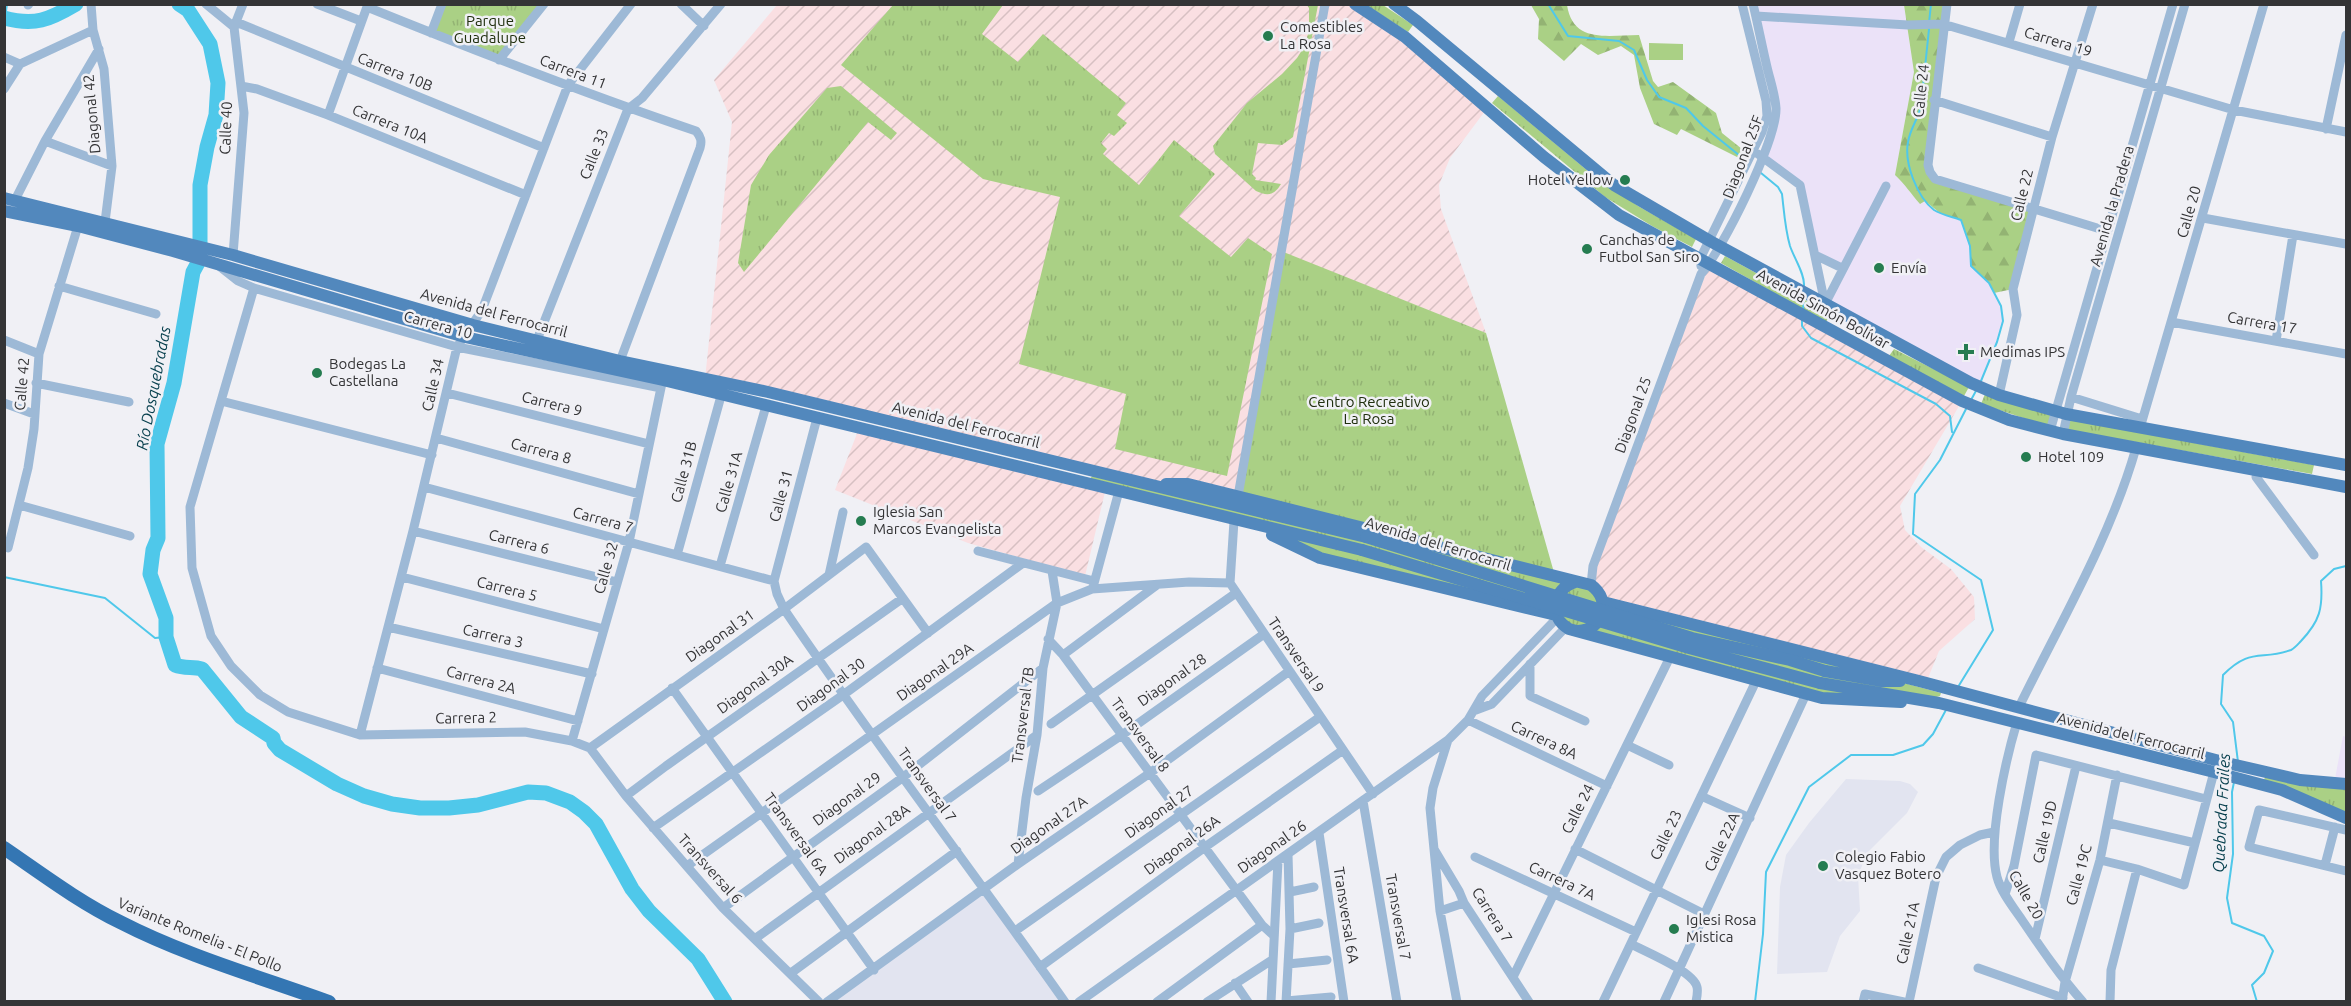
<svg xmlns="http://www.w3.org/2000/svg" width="2351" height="1006" font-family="Ubuntu,sans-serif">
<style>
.commercial{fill:#ebe2f8}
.industrial{fill:url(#industrial-furrows)}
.built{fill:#e2e4f0}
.grass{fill:url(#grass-tufts)}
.forest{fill:url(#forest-firs)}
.pitch{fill:#aad085}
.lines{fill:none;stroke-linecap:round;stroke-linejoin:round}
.stream{stroke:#4fc8ea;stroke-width:2}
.river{stroke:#4fc8ea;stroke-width:15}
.minor{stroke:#9db9d6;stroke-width:9}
.major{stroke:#5288bd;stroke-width:12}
.highway{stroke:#3476b3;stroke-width:14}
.major-bridge{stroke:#5288bd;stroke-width:12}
.poi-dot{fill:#257c50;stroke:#f0f0f5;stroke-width:2}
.labels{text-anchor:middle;stroke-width:5;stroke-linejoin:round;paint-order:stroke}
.park-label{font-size:15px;fill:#202f0e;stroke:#f0f0f5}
.poi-label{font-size:15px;fill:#343436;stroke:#f0f0f5;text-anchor:start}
.street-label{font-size:15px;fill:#343436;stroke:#f0f0f5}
.water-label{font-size:16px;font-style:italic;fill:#053e4c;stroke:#f0f0f5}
</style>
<defs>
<pattern id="industrial-furrows" width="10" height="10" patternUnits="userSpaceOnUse" patternTransform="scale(1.5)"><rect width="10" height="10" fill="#fadfe2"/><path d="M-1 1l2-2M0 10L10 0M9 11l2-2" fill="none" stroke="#d7c0c2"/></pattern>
<pattern id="grass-tufts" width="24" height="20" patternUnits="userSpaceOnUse" patternTransform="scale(1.5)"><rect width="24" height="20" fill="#aad085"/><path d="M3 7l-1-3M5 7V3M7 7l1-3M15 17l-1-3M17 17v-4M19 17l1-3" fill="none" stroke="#93b373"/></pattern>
<pattern id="forest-firs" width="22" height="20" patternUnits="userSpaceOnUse" patternTransform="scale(1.5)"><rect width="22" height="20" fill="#aad085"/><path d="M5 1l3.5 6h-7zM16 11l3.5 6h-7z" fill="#93b373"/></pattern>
</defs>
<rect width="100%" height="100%" fill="#f0f0f5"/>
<path class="commercial" d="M1753,5H1904L1914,72L1895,175L1907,186L1911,194L1925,201L1934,210L1961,220L1970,246L1971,266L1989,283L2001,306L2003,321L1997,342L1979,386L1825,304L1842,268L1815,255L1800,186L1762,157L1775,120Z
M2343,736L2346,737V784H2334Z"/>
<path class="industrial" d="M777,5H1355L1488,107L1450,158L1439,185L1441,209L1486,333L1281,252L1238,496L1146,484L705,379L732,122L714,80Z
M1710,264L1962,401L1900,506L1905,530L1921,547L1951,569L1974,597L1975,619L1939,651L1926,683L1603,602L1598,590L1593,566L1661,382Z
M858,431L1105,492L1085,576L968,543L835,490Z"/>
<path class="built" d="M1846,779L1900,781L1910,784L1918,792L1907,813L1867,853L1858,876L1860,911L1840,936L1827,972L1777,974L1780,887L1786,855L1809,823Z
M986,889L1065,1002H827Z"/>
<path class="grass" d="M442,5H544L499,60L431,33Z
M893,5H1003L982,34L1018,62L1043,34L1126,103L1117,115L1127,123L1114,136L1109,133L1101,143L1107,149L1103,154L1139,185L1174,140L1215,174L1179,216L1231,257L1248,238L1272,254L1227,476L1115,449L1126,394L1019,364L1060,197L983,179L841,65Z
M1307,5H1318L1293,137L1282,145L1258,143L1252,174L1256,178L1255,180L1281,184C1274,196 1267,196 1256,191L1215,154L1213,146L1247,103L1282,74L1297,58L1304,47L1309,31V8Z
M1366,5H1383L1413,25L1408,32Z
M841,86L897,133L891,140L868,122L744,272L738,263L751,185L769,155L827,88Z
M1498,96L1588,171L1638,206L1696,239L1692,247L1652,226L1605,197L1492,103Z
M1281,251L1486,333L1555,576L1580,582L1603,602L1941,693L1940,696L1925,700L1822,698L1622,644L1557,618L1320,558L1250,524L1090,479L1092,476L1238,496Z
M1725,256L1831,314L1826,322L1721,263Z
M1894,349L1969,387L1964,396L1889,356Z
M1985,394L2054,416L2051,427L1981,404Z
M2065,419L2314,465L2312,474L2064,429Z
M2265,777L2346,784V818L2264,780Z"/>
<path class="forest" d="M1531,5H1567C1573,44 1608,35 1639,35L1653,81L1658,87L1673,82L1716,113L1722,133L1742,149L1741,156L1739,158L1681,129L1677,135L1654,124L1640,88L1634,55L1621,46L1598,55L1581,44L1564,61L1538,39L1539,19Z
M1904,5H1947L1928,165L1935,179L2035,207L2013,289L1994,293L1989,283L1971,266L1970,246L1961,220L1940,213L1925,201L1920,204C1911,194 1905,184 1895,175L1914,72Z"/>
<path class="pitch" d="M1649,43L1683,44V60H1649Z"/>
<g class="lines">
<path class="stream" d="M1548,4L1568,36L1619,41L1634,50L1647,80L1659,97L1686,108L1703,126L1745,160
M5,18L7,4
M1929,23L1931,4
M1929,29L1921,106C1918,119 1910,129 1908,142C1904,163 1917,197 1934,210C1942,215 1953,217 1961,220L1970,246L1971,266L1989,283L2001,306L2003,321L1997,342L1981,381
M1761,173L1778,187L1782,194C1784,211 1785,229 1790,246C1794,258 1805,274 1804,286
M1803,310L1804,298
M1802,319V326L1811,338L1936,404L1950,416L1952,432
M1971,400L1977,389
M4,577L105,598L155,638L166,637
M1958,687L1993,630L1981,580L1913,534L1915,494L1940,460L1967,407
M2238,762L2233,722L2221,704L2223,675C2251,647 2260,661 2291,650C2295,648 2298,644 2301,641C2320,621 2323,608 2321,581L2334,569L2346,566
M2234,782L2232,792L2233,854L2227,898L2232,923L2264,936L2273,951L2264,973L2252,985L2257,1002
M1755,1002L1763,934L1766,872L1809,787L1851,755H1893L1923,745L1933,734L1947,708"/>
<path class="river" d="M179,4L188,10L210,44L218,83L216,115L207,147L200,185V259L193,272L174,383L157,444L158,538L153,550L150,574L166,618V637L175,665C185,669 193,666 202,669L241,717L273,738L274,743L280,750L337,784L364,796L392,804L420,808H449L478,805L528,792L546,793L570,802L584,812L596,824L632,889L649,911L698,959L725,1002
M4,18C35,26 49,20 76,4"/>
<path class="minor" d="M91,4L93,30L104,69L112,166L105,222
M206,4L234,27
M317,4L361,21
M681,4L704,26
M1947,4L1928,165L1930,172L1935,179L2107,231
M28,5L29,4
M367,7C476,51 585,94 696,131C701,137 702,141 700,148L620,361
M1756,16L1908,25L1943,24L2234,110L2346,132
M236,22L544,148
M431,33L442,4
M2009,42L2020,4
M4,57L20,64L93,30
M499,60L544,4
M241,86L257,89L328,115L526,195
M4,89L20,64
M1934,100L2052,137
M328,115L368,4
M2326,129L2346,35
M45,141L112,166
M1758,154L1800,185L1825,304
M15,200L45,141L99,49
M2203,218L2346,244
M233,255L244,113L234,27L243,4
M1815,255L1842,268
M219,266L238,281L254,288L457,347L661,388
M1701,266L1700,259L1762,132L1767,116L1766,101L1742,4
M59,286L156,314
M254,288L190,507L192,568L211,636L231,666L260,695L288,712L360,735L525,732L572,741L590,748
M1825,304L1886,186
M2171,322L2346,354
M4,340L39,354
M537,340L628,109L642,98L721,4
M2276,341L2293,235
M36,383L129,402
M447,393L649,444
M1999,395L2017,315L2013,289L2052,137L2093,4
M2071,397L2142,419
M221,401L432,455
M4,403L34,414
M817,418L774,581L777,594L784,609C874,742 972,870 1065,1002
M2140,428L2264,4
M2050,431L2173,4
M2063,434L2071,397L2185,4
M436,438L639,494
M2258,470L2256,477L2314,555
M424,487L774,581
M1238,496L1325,4
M19,505L130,536
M1234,521L1230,583L1373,794
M413,531L617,582
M8,548L28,468L34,429L39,354L78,226
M978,551L1094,581
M677,555L721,396
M720,566L766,406
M829,575L843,512
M402,577L604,629
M1591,585L1593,566L1701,274C1723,249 1777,140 1776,108C1775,94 1770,80 1767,67C1762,46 1758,25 1753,4
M1093,587L1119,491
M388,627L592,674
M1048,639L1063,655L1262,925L1273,935
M1063,655L1157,585
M1530,664V696L1585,721
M377,668L578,721
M672,688L874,970
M2019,707C2060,623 2110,539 2136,448
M1476,710L1492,704L1566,627
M1468,720L1607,786
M2017,722C2006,759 1987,840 1997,877C2001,892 2013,907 2022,920C2041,948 2060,976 2083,1002
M1051,724L1236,593
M360,735L413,531L457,347L482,310L568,85L631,4
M1448,740L1433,788L1430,808L1440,911L1457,1002
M572,741L629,542L662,383
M1627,745L1669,765
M590,748L784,609L866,547L928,633
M590,748L626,796L723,908L819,1002
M1038,791L1122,735L1264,634
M626,796L666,766L903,598
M1701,796L1750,818
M1363,801L1397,1002
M2109,823L2195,843
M653,828L843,695L1023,563
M2346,830L2259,810L2249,847L2346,871
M1319,833L1344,1002
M1434,849L1459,891L1464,903L1529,1002
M1575,849L1704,914
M1475,857L1636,932
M2100,860L2137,869L2184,885L2214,772
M1018,864L1026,798L1037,735L1043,668L1057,603L1052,571
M2325,865L2335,827
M687,866L1057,603L1092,589L1189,582L1230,583
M1290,892L1314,887
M2005,894L2014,866L2036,755L2206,799
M723,908L902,778L1043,668
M1440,911L1464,903
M1290,929L1319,923
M1015,931L1320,717
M756,938L1037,735
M2035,939L2076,766
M1631,944C1646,952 1693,971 1697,987C1698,991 1697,997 1696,1002
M1288,964L1327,960
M1040,967L1205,847L1343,750
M1978,968L2063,998
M791,973L957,851
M1514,975L1670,657
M1235,983L1248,1002
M1286,1001L1331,997
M827,1002L1018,864L1150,773L1288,672
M1079,1002L1448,740L1468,720L1482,696L1557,618
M1157,1002L1262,925
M1207,1002L1272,960
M1271,1002L1278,861
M1286,1002L1290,929L1288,854
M1603,1002L1756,681
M1664,1002L1806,694
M1863,1002L1865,994L1904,1002
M1909,1002L1936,877L1946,857L1960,845L1980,835L1994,832
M2062,1002L2065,982L2100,860L2117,775
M2110,1002L2111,970L2137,869"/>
<path class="major" d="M1355,4L1405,37L1544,157L1619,215L1962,401L2009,420L2063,434L2346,487
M1394,4L1417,21L1614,185L1710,241L1971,383L1999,395L2066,414L2346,465
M4,198L233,255L473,325L620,361L768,392L1366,537
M4,211L78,226L173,251L465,337L663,380L1362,550
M1166,484H1188L1591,585C1612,600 1604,630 1578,631
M1272,535L1320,558L1556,615
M1575,582C1553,589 1547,616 1569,629L1822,698L1901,702
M1603,602L1919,681L2227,763L2300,780L2346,784
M1825,671L1882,681H1900
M1820,683L1939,703L2214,772L2282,790L2346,818"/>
<path class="highway" d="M4,848C42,874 79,902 120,922C186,956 260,977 329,1002"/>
<path class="major-bridge" d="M1366,537L1692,638L1790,660L1825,671
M1362,550L1689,648L1820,683"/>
</g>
<g class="poi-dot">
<circle cx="1268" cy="36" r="6"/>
<circle cx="1625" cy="180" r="6"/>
<circle cx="1587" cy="249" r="6"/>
<circle cx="1879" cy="268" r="6"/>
<path d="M1963 343h6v6h6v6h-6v6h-6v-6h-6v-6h6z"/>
<circle cx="317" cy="373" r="6"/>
<circle cx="2026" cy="457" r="6"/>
<circle cx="861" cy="521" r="6"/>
<circle cx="1823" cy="866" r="6"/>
<circle cx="1674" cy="929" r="6"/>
</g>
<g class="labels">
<g class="park-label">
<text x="490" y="26">Parque<tspan x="490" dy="17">Guadalupe</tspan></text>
<text x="1369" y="407">Centro Recreativo<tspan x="1369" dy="17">La Rosa</tspan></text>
</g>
<g class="poi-label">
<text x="1280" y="32">Comestibles<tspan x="1280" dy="17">La Rosa</tspan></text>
<text x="1613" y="185" text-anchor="end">Hotel Yellow</text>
<text x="1599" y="245">Canchas de<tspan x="1599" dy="17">Futbol San Siro</tspan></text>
<text x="1891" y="273">Envía</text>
<text x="1980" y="357">Medimas IPS</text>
<text x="329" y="369">Bodegas La<tspan x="329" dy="17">Castellana</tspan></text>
<text x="2038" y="462">Hotel 109</text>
<text x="873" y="517">Iglesia San<tspan x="873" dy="17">Marcos Evangelista</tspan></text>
<text x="1835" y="862">Colegio Fabio<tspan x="1835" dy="17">Vasquez Botero</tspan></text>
<text x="1686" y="925">Iglesi Rosa<tspan x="1686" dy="17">Mistica</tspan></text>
</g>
<g class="street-label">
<text transform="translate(2058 42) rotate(17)" y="5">Carrera 19</text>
<text transform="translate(395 72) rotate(22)" y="5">Carrera 10B</text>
<text transform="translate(573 72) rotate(21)" y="5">Carrera 11</text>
<text transform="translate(1921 91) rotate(-84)" y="5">Calle 24</text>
<text transform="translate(92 114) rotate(-95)" y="5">Diagonal 42</text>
<text transform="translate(390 124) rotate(22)" y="5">Carrera 10A</text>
<text transform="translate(226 128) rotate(-88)" y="5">Calle 40</text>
<text transform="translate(594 154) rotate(-68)" y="5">Calle 33</text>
<text transform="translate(1743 157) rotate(-69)" y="5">Diagonal 25F</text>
<text transform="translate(2022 195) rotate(-76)" y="5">Calle 22</text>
<text transform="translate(2112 206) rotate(-74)" y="5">Avenida la Pradera</text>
<text transform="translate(2189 212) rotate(-74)" y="5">Calle 20</text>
<text transform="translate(1823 309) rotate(29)" y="5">Avenida Simón Bolívar</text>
<text transform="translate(494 313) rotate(15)" y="5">Avenida del Ferrocarril</text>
<text transform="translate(2262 323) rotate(10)" y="5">Carrera 17</text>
<text transform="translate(438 325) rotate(15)" y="5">Carrera 10</text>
<text transform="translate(22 384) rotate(-85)" y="5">Calle 42</text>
<text transform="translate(433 385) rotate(-77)" y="5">Calle 34</text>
<text transform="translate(552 404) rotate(14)" y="5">Carrera 9</text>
<text transform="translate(1633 415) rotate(-70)" y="5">Diagonal 25</text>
<text transform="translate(966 425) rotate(14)" y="5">Avenida del Ferrocarril</text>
<text transform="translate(541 451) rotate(15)" y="5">Carrera 8</text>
<text transform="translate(684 472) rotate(-75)" y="5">Calle 31B</text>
<text transform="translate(729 482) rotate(-74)" y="5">Calle 31A</text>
<text transform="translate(781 496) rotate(-75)" y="5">Calle 31</text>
<text transform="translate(603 520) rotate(15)" y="5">Carrera 7</text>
<text transform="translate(519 542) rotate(14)" y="5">Carrera 6</text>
<text transform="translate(1438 544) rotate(17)" y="5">Avenida del Ferrocarril</text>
<text transform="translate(606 568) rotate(-74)" y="5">Calle 32</text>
<text transform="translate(507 589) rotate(14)" y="5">Carrera 5</text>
<text transform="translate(493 636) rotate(13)" y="5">Carrera 3</text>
<text transform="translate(720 636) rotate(-35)" y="5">Diagonal 31</text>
<text transform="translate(1296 655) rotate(56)" y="5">Transversal 9</text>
<text transform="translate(935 672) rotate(-35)" y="5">Diagonal 29A</text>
<text transform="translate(481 680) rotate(15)" y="5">Carrera 2A</text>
<text transform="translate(1172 680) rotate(-35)" y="5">Diagonal 28</text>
<text transform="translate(755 684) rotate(-36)" y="5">Diagonal 30A</text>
<text transform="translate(831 685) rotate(-36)" y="5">Diagonal 30</text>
<text transform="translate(1023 715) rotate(-83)" y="5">Transversal 7B</text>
<text transform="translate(466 718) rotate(-1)" y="5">Carrera 2</text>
<text transform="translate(1140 735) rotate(54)" y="5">Transversal 8</text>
<text transform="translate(2131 736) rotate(14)" y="5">Avenida del Ferrocarril</text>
<text transform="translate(1544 740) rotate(25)" y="5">Carrera 8A</text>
<text transform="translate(927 785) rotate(54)" y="5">Transversal 7</text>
<text transform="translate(847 799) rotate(-36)" y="5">Diagonal 29</text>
<text transform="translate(1578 809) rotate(-63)" y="5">Calle 24</text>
<text transform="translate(1159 812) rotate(-35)" y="5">Diagonal 27</text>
<text transform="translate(1049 825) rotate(-35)" y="5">Diagonal 27A</text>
<text transform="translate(2045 832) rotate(-77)" y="5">Calle 19D</text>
<text transform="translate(796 834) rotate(54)" y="5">Transversal 6A</text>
<text transform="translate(872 834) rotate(-36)" y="5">Diagonal 28A</text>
<text transform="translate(1666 835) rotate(-64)" y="5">Calle 23</text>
<text transform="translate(1722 842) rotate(-65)" y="5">Calle 22A</text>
<text transform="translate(1182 845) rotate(-36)" y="5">Diagonal 26A</text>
<text transform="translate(1272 847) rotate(-35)" y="5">Diagonal 26</text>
<text transform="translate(710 869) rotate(48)" y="5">Transversal 6</text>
<text transform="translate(2079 875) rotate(-75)" y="5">Calle 19C</text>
<text transform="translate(1562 881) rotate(25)" y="5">Carrera 7A</text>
<text transform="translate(2026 895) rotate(60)" y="5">Calle 20</text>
<text transform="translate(1346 915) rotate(81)" y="5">Transversal 6A</text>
<text transform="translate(1492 915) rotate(58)" y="5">Carrera 7</text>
<text transform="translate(1398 917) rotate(80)" y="5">Transversal 7</text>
<text transform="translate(1908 933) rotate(-78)" y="5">Calle 21A</text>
<text transform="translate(200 935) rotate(22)" y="5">Variante Romelia - El Pollo</text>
</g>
<g class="water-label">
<text transform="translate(153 388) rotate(-79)" y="6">Río Dosquebradas</text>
<text transform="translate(2221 813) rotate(-87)" y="6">Quebrada Frailes</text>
</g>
</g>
<rect width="2351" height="1006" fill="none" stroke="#343436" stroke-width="12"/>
</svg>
